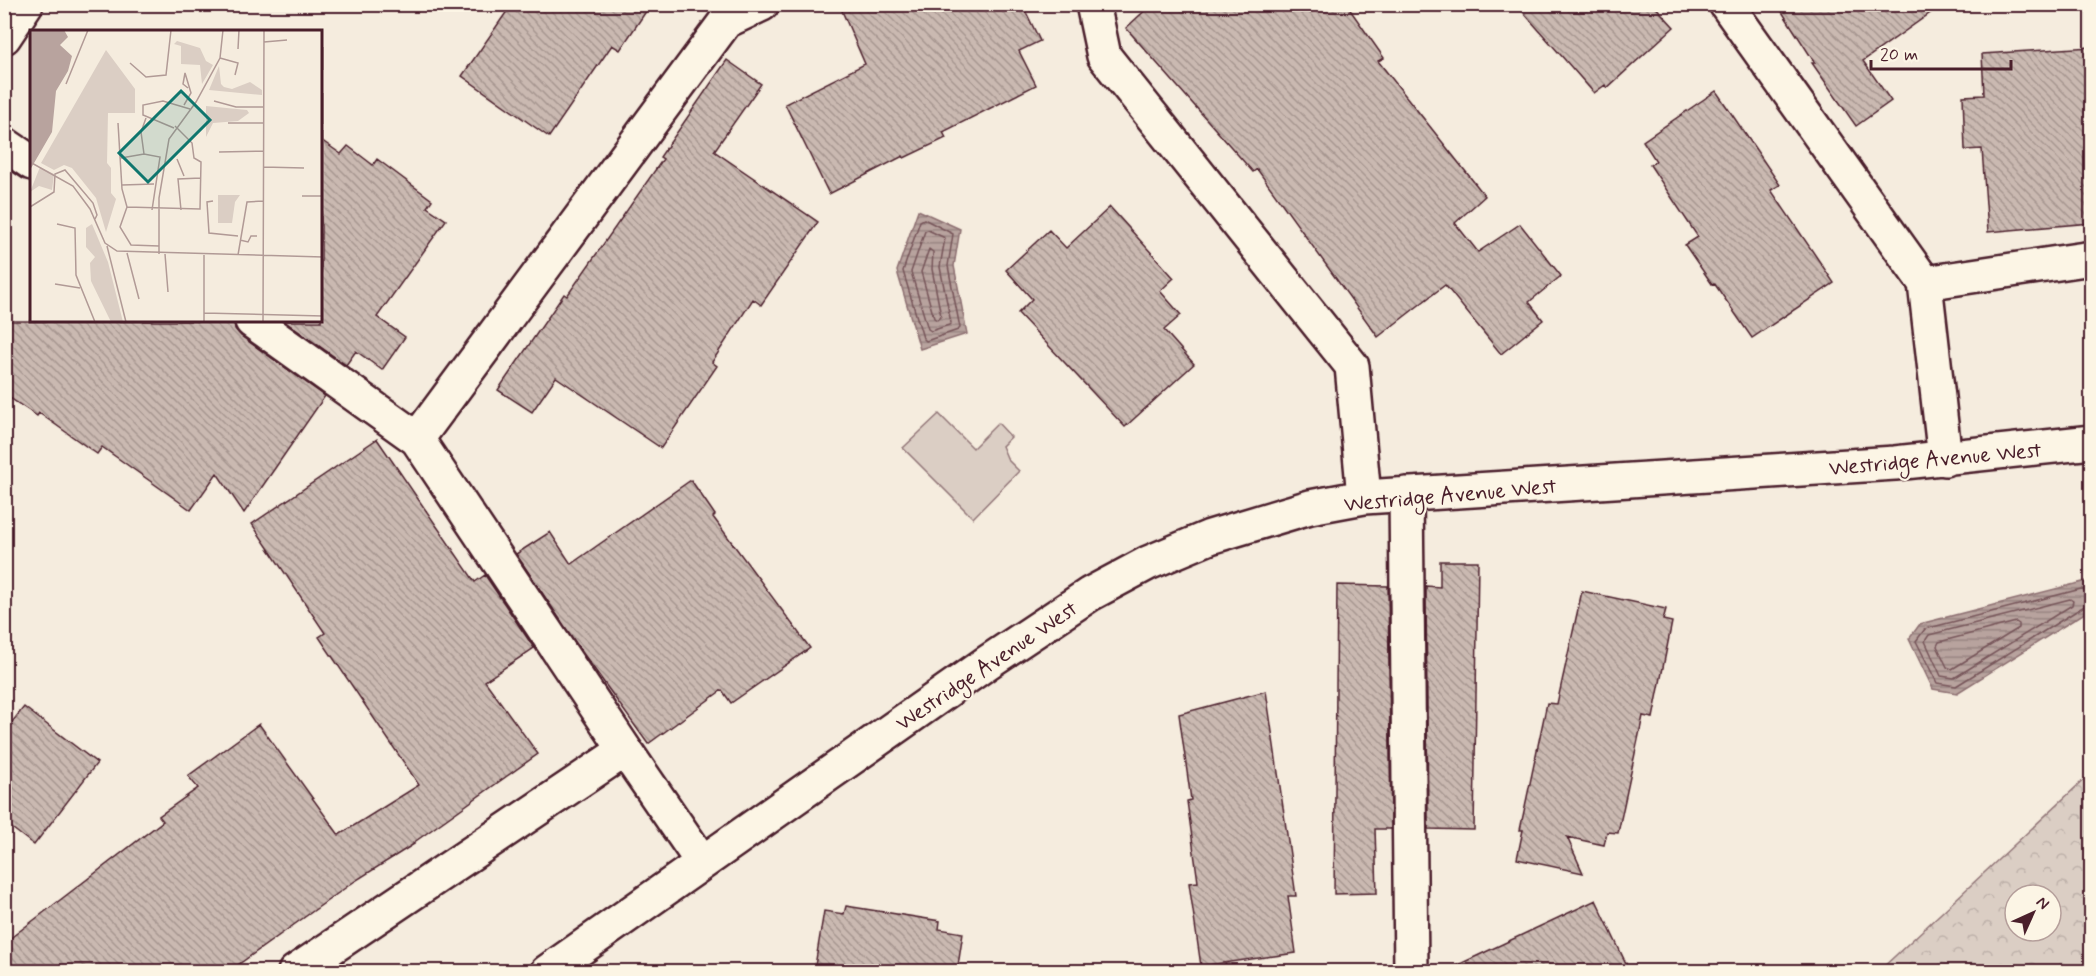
<svg xmlns="http://www.w3.org/2000/svg" width="2096" height="976" font-family="Mynerve,sans-serif">
<style>
.forest{fill:url(#forest-crowns);stroke:#927678;stroke-width:1.5;fill-rule:evenodd}
.park{fill:#dbcec4;stroke:#927678;stroke-width:1.5}
.water{fill:url(#water-rules);stroke:#8c6e70;stroke-width:1.5}
.lines{fill:none;stroke-linecap:round;stroke-linejoin:round}
.shore{stroke:#765459;stroke-width:1.5}
.building{fill:url(#building-back-hatch);stroke:#4a1f2b;stroke-width:1.5}
.minor-casing{stroke:#4a1f2b;stroke-width:38}
.minor{stroke:#fcf5e5;stroke-width:33}
.labels{text-anchor:middle;stroke-width:4.5;stroke-linejoin:round;paint-order:stroke}
.street-label{font-size:22px;fill:#4a1f2b;stroke:#fcf5e5}
.inset-road{fill:none;stroke:#b19a96;stroke-width:1.5}
.view{fill:#0f766e;fill-opacity:0.15;stroke:#0f766e;stroke-width:3}
.inset-edge{fill:none;stroke:#4a1f2b;stroke-width:3}
</style>
<defs>
<pattern id="forest-crowns" width="20" height="18" patternUnits="userSpaceOnUse" patternTransform="scale(1.5)"><rect width="20" height="18" fill="#dbcec4"/><path d="M2 6a3 3 0 1 1 6 0M12 15a3 3 0 1 1 6 0" fill="none" stroke="#bdb0a9"/></pattern>
<pattern id="water-rules" width="6" height="5" patternUnits="userSpaceOnUse" patternTransform="scale(1.5)"><rect width="6" height="5" fill="#b8a39e"/><path d="M0 2.5h6" fill="none" stroke="#988481"/></pattern>
<pattern id="building-back-hatch" width="6" height="6" patternUnits="userSpaceOnUse" patternTransform="scale(1.5)"><rect width="6" height="6" fill="#cab9b1"/><path d="M-1 5l2 2M0 0l6 6M5-1l2 2" fill="none" stroke="#a69690"/></pattern>
</defs>
<rect width="100%" height="100%" fill="#f5ecde"/>
<filter id="ink" filterUnits="userSpaceOnUse"><feTurbulence type="fractalNoise" baseFrequency=".0167" numOctaves="2"/><feDisplacementMap in="SourceGraphic" scale="12" xChannelSelector="R" yChannelSelector="G"/><feConvolveMatrix kernelMatrix="1 2 1 2 8 2 1 2 1" color-interpolation-filters="sRGB"/></filter>
<g filter="url(#ink)">
<path class="forest" d="M2091,773V971H1879ZM2015,895H2051V931H2015Z"/>
<path class="park" d="M939,414L973,448L998,423L1011,437L1002,446L1008,460L1019,471L973,518L903,448Z"/>
<path class="water" d="M918,210L960,229L954,266L967,334L920,349L897,271Z
M2086,581L2091,589V609L1957,693L1933,689L1909,639L1920,624Z"/>
<g class="lines">
<path class="shore" d="M924,219L953,234L948,266L960,328L958,330L926,341L923,338L903,271L920,221Z
M928,230L945,238L940,267L951,323L949,325L931,331L928,329L911,272L925,231Z
M929,249L933,252L932,269L941,316L937,320L934,318L921,272Z
M2092,592L2081,589L1925,629L1916,641L1937,683L1956,686L2086,605L2092,604
M2070,599L2073,601L2072,605L1954,678L1941,676L1925,641L1929,635Z
M2016,622L2019,624V628L1952,669L1947,667L1937,646L1939,642Z"/>
</g>
<path class="building" d="M512,4H651L620,50L612,45L549,137L462,76Z
M839,4H1022L1040,41L1019,51L1036,85L943,132L946,138L904,158L903,156L829,194L785,104L865,64Z
M1152,4H1346L1384,58L1378,61L1485,196L1455,223L1478,252L1520,224L1561,276L1529,302L1543,320L1501,354L1445,285L1378,337L1257,169L1253,172L1126,28Z
M1516,4H1653L1674,27L1607,88L1605,85L1594,93Z
M1777,4H1943L1863,61L1891,101L1856,126L1812,63H1815Z
M2091,47V223L1988,232L1982,149L1965,150L1963,96L1984,95L1982,54Z
M727,60L761,84L714,151L818,222L761,305L753,299L712,362L717,366L661,448L556,377L532,412L498,390L564,294L567,296L663,159L660,157Z
M1716,91L1780,185L1771,190L1834,283L1752,338L1714,283L1712,284L1685,245L1698,237L1650,165L1656,161L1643,141Z
M321,140L341,154L348,146L373,165L377,159L432,200L427,207L446,220L377,317L405,337L382,370L356,351L346,365L284,321H321Z
M1110,207L1174,278L1160,291L1181,315L1164,330L1194,364L1125,427L1018,313L1032,299L1006,270L1049,230L1066,248Z
M4,321H234L235,329L241,336L325,396L244,513L217,473L191,510L102,447L97,454L39,413L37,416L4,394Z
M377,439L475,582L485,575L534,648L485,681L538,754L413,843L414,844L355,881L228,972H17L4,953V943L163,821L159,816L198,788L188,776L259,724L339,835L419,785L319,637L325,633L252,524Z
M691,480L715,515L713,517L810,648L731,703L722,690L648,744L580,649L516,554L550,532L571,564Z
M1440,561H1478L1474,830L1428,829L1426,586L1440,587Z
M1337,585L1388,586L1391,829H1375L1377,893L1334,894Z
M1582,591L1666,609L1663,620L1672,622L1653,718L1643,716L1618,833L1607,832L1604,845L1567,837L1583,873L1517,859L1523,830H1520L1547,703L1557,704Z
M1266,691L1296,896H1288L1296,953L1201,966L1189,883L1198,882L1187,801L1191,800L1179,714Z
M24,707L97,763L34,845L4,822V732Z
M1596,900L1630,972H1443Z
M846,906L940,921L939,929L963,933L957,972H814L824,911L844,914Z"/>
<g class="lines">
<g class="minor-casing">
<path id="minor" d="M1093,4L1104,56L1352,366L1364,497
M1726,4L1925,283L1945,459
M4,37L26,4
M4,144L32,163
M1925,283L2092,258
M252,321L417,439L625,750L295,972
M417,439L726,21L762,4
M1406,494L1411,972
M625,750L702,862
M547,972L988,662L1090,594L1148,563L1210,537L1310,507L1364,497L1895,463L2092,442"/>
</g>
<use href="#minor" class="minor"/>
</g>
</g>
<g class="labels">
<g class="street-label">
<text transform="translate(1935 458) rotate(-5)" y="8">Westridge Avenue West</text>
<text transform="translate(1450 494) rotate(-5)" y="8">Westridge Avenue West</text>
<text transform="translate(986 665) rotate(-34)" y="8">Westridge Avenue West</text>
</g>
</g>
<g transform="translate(30 30)">
<rect width="292" height="292" fill="#f5ecde"/>
<path d="M147,11L170,18L176,31L183,35L172,54L170,35L151,34V16L144,14ZM76,20L105,59V83H78L77,133L81,138V163L86,169L76,202L66,168L42,138L34,135L24,140L11,133ZM189,36L191,54L194,57L202,59L220,52L232,60V65L179,60ZM176,76L217,80L219,83L208,91L183,93L176,107ZM10,137L24,144L22,160L9,156L0,162ZM188,165H210L205,172L202,193H188ZM62,194L78,232L93,292H81L61,251L60,233L65,227L56,217V198Z" fill="#dbcec4"/>
<path d="M0,0H34L38,7L30,15L42,26L38,41L26,61L22,102L0,140Z" fill="#b8a39e"/>
<path class="inset-road" d="M234,12L257,10M293,17V40M208,19L209,0M190,28L208,33L205,45M100,33L116,47L136,45L141,0M36,54L58,0M293,63V94M184,71L206,77H233M154,75L161,63L155,43L153,54L158,58M88,93L92,159L97,177L90,197L101,215L129,216M198,93H233M144,98L113,85V75L133,71L160,79M189,122L233,121M114,124L111,102L116,88M91,128L114,124L130,127L122,180M147,129L154,146M0,132L43,156L60,179L75,213L87,221L293,227M233,137L274,138M92,155L124,154M272,166H292M183,171L177,172L179,203L208,206M0,177L24,162L25,144L35,140L63,173L67,185L65,189M97,177L170,179L171,132L164,128L162,113L145,96M151,180L148,149L171,148M27,194L45,198L46,245L65,292M210,210L218,212L221,206H227M77,216L96,292M97,223L109,269M129,224V168L139,109L166,72L190,28L193,0M135,224L138,262M174,225V292M208,225L217,172L233,171M292,227L293,100M25,254L50,258M174,283L293,286M233,292L234,0"/>
<path class="view" d="M151,61L180,90L118,152L89,123Z"/>
<rect width="292" height="292" class="inset-edge"/>
</g>
<rect width="2096" height="976" fill="none" stroke="#fcf5e5" stroke-width="24"/>
<rect x="12" y="12" width="2072" height="952" fill="none" stroke="#4a1f2b" stroke-width="2" filter="url(#ink)"/>
<g transform="translate(2033 913) rotate(45)"><circle r="28" fill="#fcf5e5" stroke="#b59f9b" stroke-width="1.5"/>
<path d="M0-4.5L10 22L0 15L-10 22Z" fill="#4a1f2b"/>
<text y="-9" font-size="16" font-weight="bold" text-anchor="middle" fill="#4a1f2b">N</text>
</g>
<path d="M1871 60v9h140v-9" fill="none" stroke="#4a1f2b" stroke-width="3"/>
<text x="1880" y="60" font-size="18" fill="#4a1f2b" stroke="#fcf5e5" stroke-width="4.5" paint-order="stroke">20 m</text>
</svg>
